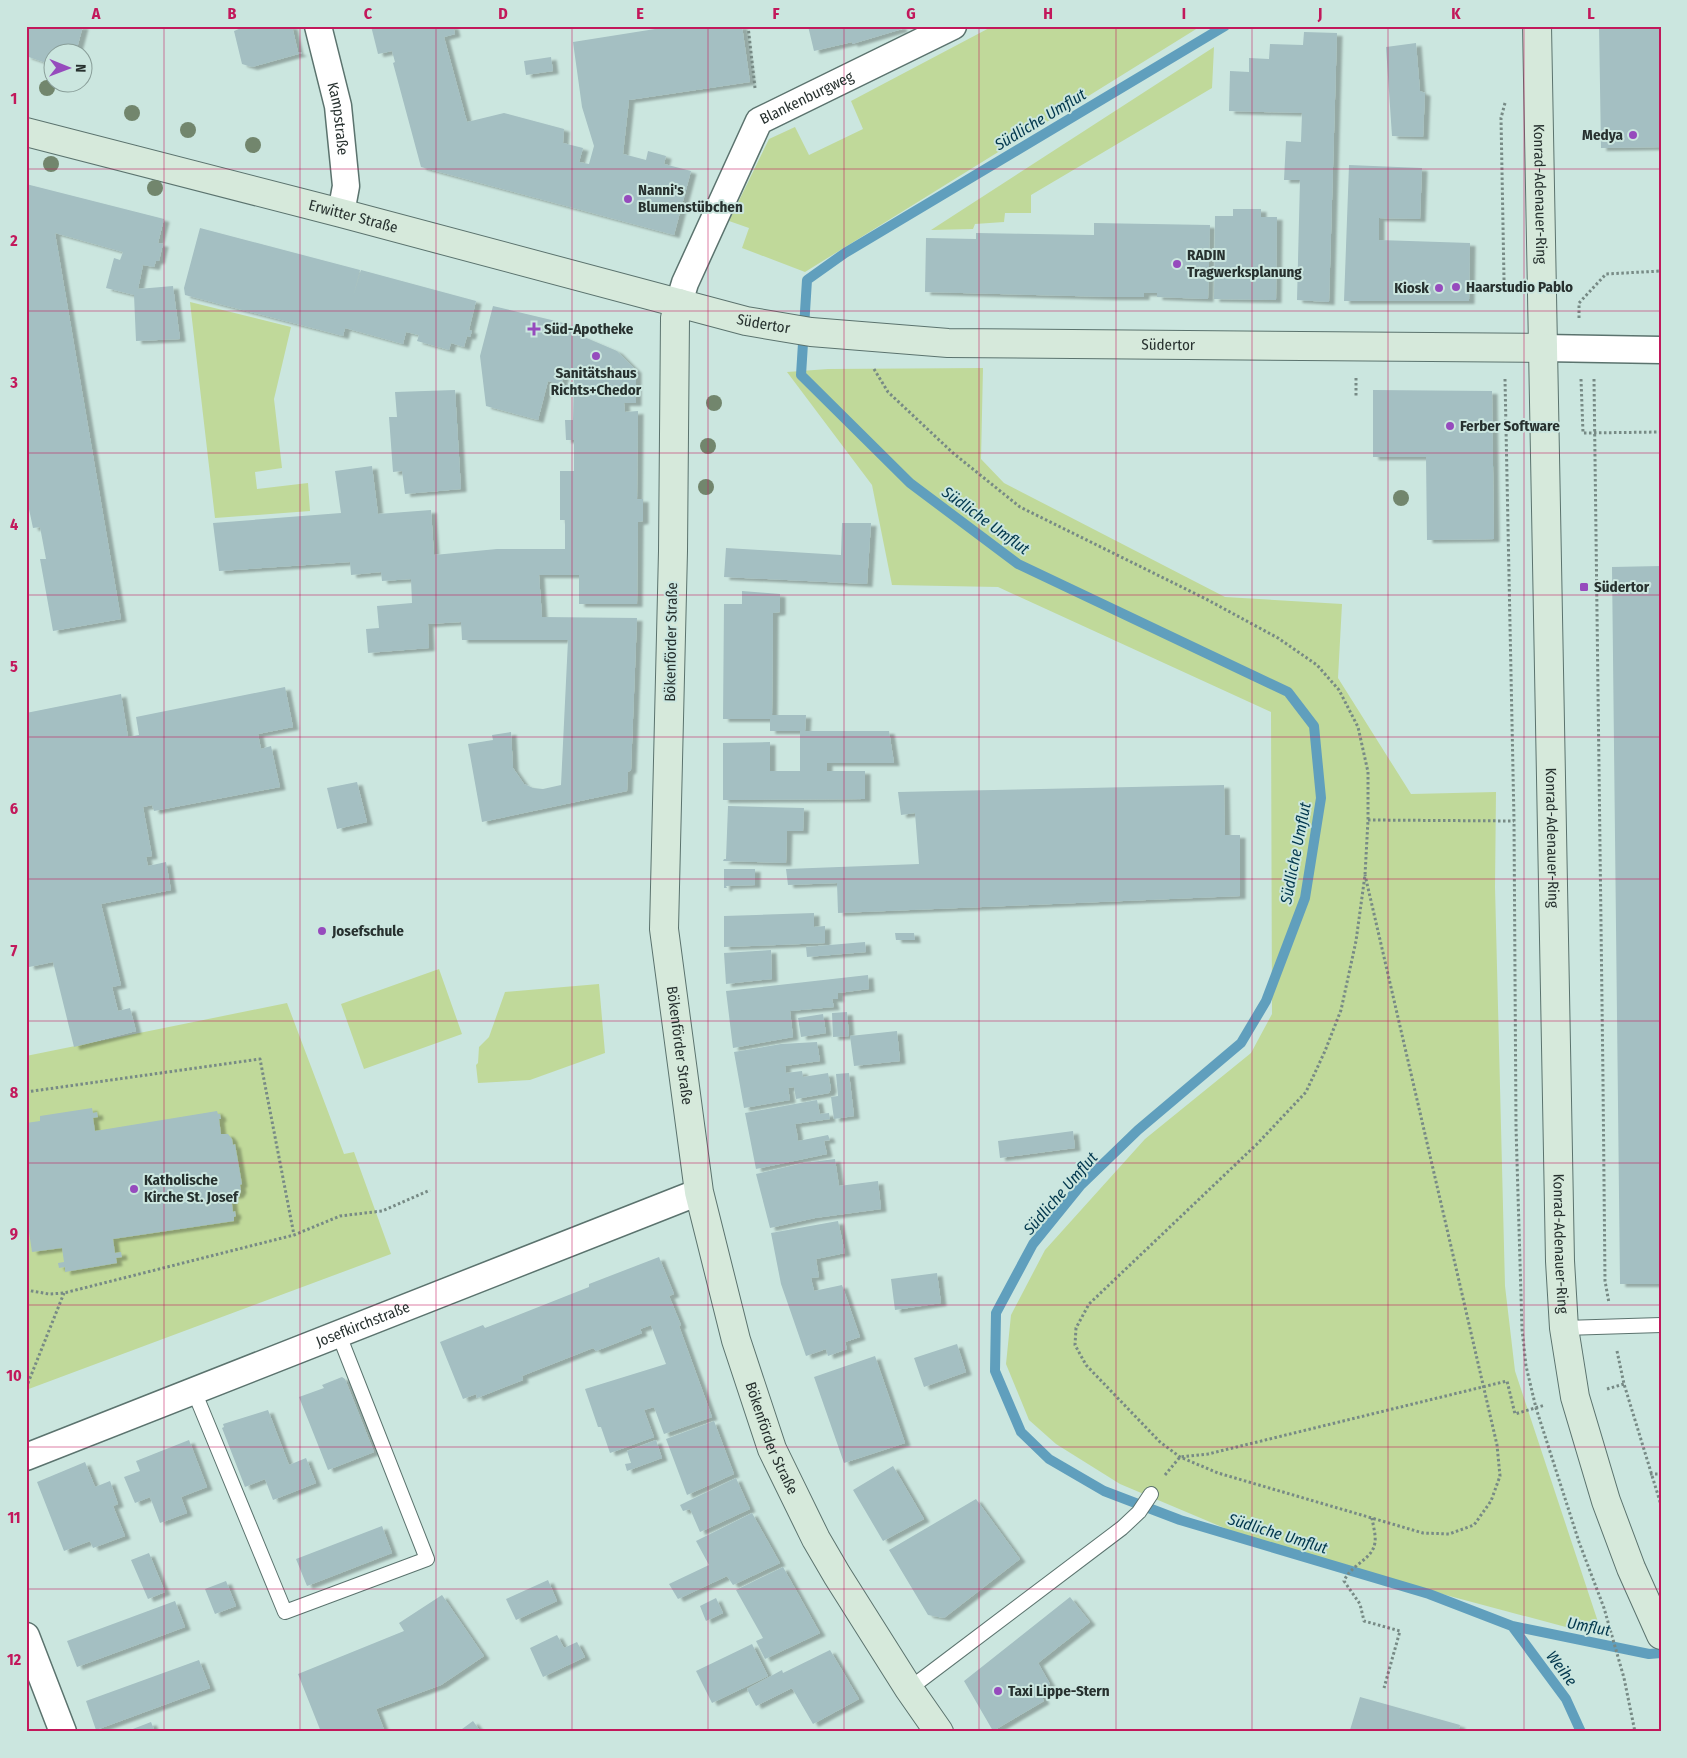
<svg xmlns="http://www.w3.org/2000/svg" width="1687" height="1758" font-family="'Fira Sans Condensed',sans-serif">
<style>
.green{fill:#c0d99a}
.lines{fill:none;stroke-linecap:round;stroke-linejoin:round}
.stream{stroke:#609fbd;stroke-width:10}
.building{fill:#a4bfc2;filter:url(#shadow)}
.lane-casing{stroke:#5b736e;stroke-width:16}
.street-casing{stroke:#5b736e;stroke-width:29}
.secondary-casing{stroke:#5b736e;stroke-width:30}
.path{stroke:#778a85;stroke-width:3;stroke-dasharray:2.5 2.5;stroke-linecap:butt}
.lane{stroke:#fff;stroke-width:14}
.street{stroke:#fff;stroke-width:26}
.secondary{stroke:#d6e9db;stroke-width:28}
.tree{fill:#72866d}
.grid{fill:none;stroke:#c2185b;stroke-width:1;stroke-opacity:0.55}
.poi-dot{fill:#964bbd;stroke:#cbe6df;stroke-width:2}
.labels{text-anchor:middle;stroke-width:4;stroke-linejoin:round;paint-order:stroke}
.street-label{font-size:15px;fill:#27312f;stroke:#cbe6df}
.poi-label{font-size:15px;font-weight:bold;fill:#27312f;stroke:#cbe6df;text-anchor:start}
.water-label{font-size:16px;font-style:italic;fill:#02374d;stroke:#cbe6df}
.neatline{fill:none;stroke:#c2185b;stroke-width:2}
.grid-label{font-size:16px;text-anchor:middle;font-weight:bold;fill:#c2185b}
</style>
<defs>
<filter id="shadow"><feDropShadow dx="5.5" dy="3" stdDeviation="1" flood-color="#0004"/></filter>
</defs>
<rect width="100%" height="100%" fill="#cbe6df"/>
<path class="green" d="M993,26H1201L805,272L742,248L749,228L729,221L769,139L795,127L809,155L863,129L851,101Z
M1214,47L1212,88L1031,195V213H1005L1004,222L975,224L973,229L931,230Z
M190,302L291,327L274,399L282,468L255,472L257,489L308,483L310,511L215,518Z
M983,368L981,459L1004,483L1225,597L1342,604L1338,678L1411,794L1496,792L1495,887L1505,1286L1515,1371L1603,1637L1274,1549L1120,1484L1056,1444L1029,1420L1006,1364L1011,1315L1045,1250L1145,1139L1251,1053L1272,1014L1271,712L998,587L892,585L872,485L787,372L828,369Z
M439,969L462,1034L364,1069L341,1004Z
M599,984L605,1053L530,1080L478,1083L476,1065L478,1063L479,1047L489,1037L505,992Z
M287,1003L344,1154L354,1152L391,1254L26,1390V1056Z"/>
<g class="lines">
<path class="stream" d="M1225,26L845,253L807,280L801,375L910,483L1018,564L1288,692L1314,726L1321,798L1305,898L1266,1001L1241,1043L1138,1130L1080,1186L1033,1244L996,1313L995,1371L1021,1432L1049,1459L1104,1491L1180,1520L1429,1594L1512,1626L1649,1654L1661,1653
M1512,1626L1566,1699L1581,1732"/>
</g>
<path class="building" d="M26,26H83L76,52H52V65L26,56Z
M246,26H292L298,52L302,53L252,67L242,64L234,31Z
M371,26H453L455,34L444,37L467,122L504,113L564,129L563,143L583,148L579,162L589,164L594,146L582,107L573,42L674,26H742L750,82L629,100L623,154L646,160L648,151L666,156L664,164L691,171L674,235L421,167L393,63L395,62L392,51L378,54Z
M808,26H901L902,29L852,44V42L814,51Z
M1599,26H1661V147L1601,148Z
M1304,32L1337,33L1329,302L1297,300L1300,180H1284L1286,141L1301,142L1302,113L1229,111L1230,71L1249,72V58L1269,59L1270,44L1303,45Z
M1416,43L1420,91L1425,93L1423,137L1392,136L1386,47Z
M551,57L553,71L526,75L524,61Z
M1349,165L1422,168L1420,219L1379,218V240L1470,243L1469,301H1344Z
M26,184L164,219L158,243L163,244L159,261H156L154,267L143,265L138,289L173,286L180,339L136,341L134,295L106,288L114,258L120,260L123,252L55,233L121,619L53,631L40,559H46L40,527L33,528L26,495Z
M1233,209H1261V217H1277L1276,300L1214,299L1215,216H1233Z
M1094,223L1210,225L1208,299L1157,297V293H1144V297H1113L925,292L926,238L976,239V233L1094,235Z
M200,228L360,270L353,297L361,270L476,301L469,330L472,331L470,337L467,336L464,347L451,343L449,350L417,341L419,335L406,332L403,344L345,328L343,336L185,295L184,288Z
M493,306L564,323L563,328L617,351L636,370V403H624L625,412L638,411L637,499H643V521L638,522L637,604H579V575H539L542,617L637,618L631,770L628,772L627,791L482,822L468,744L493,740L492,735L511,732L513,768L524,784L533,788L543,789L561,785L568,640H462L461,622L428,624L429,648L368,653L366,629L379,628L377,606L412,603L411,579L382,581L381,572L351,575L350,562L219,571L213,523L341,513L335,471L372,466L378,514L431,510L434,555L497,549H565V520H560V471H574V440H566L565,420H573L574,371L566,368L561,385L548,381L538,420L486,406L480,356Z
M455,390L461,489L405,494L402,471L393,472L389,417H397L395,392Z
M1373,390L1492,391L1494,539L1427,540L1426,457H1373Z
M842,523H871L867,584L724,577L726,548L841,555Z
M1661,566V1284H1620L1612,567Z
M742,591L780,594V612L773,613L772,715H806L805,731H889L894,763H827V771H865V799L723,800V743L770,742V771H800V731H770V719H723L724,604H742Z
M285,687L293,727L258,734L261,749L271,746L280,787L154,811L152,805L143,807L152,856L146,857L148,866L166,862L171,890L101,904L121,985L112,987L118,1011L130,1008L136,1031L74,1047L53,962L29,967L26,952V893H29L26,877V713L121,694L128,737L139,735L136,717Z
M357,782L367,822L337,829L327,788Z
M1224,785L1225,835H1240V896L838,913L837,883L788,885L786,869L919,864L915,813L901,815L898,792Z
M728,806L804,808L803,831H787L786,863L723,861L724,859H726Z
M724,869H755V885L726,886L727,888H724Z
M814,913V927L825,926V943L724,947V916Z
M895,933H914L915,940H896Z
M865,942L866,952L807,957L806,947Z
M771,950L772,979L726,984L724,953Z
M868,975L869,989L838,993V999H832L834,1007L790,1011L793,1037L733,1048L726,991Z
M847,1012L849,1036L833,1037L832,1013Z
M823,1014L826,1033L801,1037L798,1018Z
M897,1031L900,1061L854,1066L850,1036Z
M817,1042L820,1061L785,1066L786,1073L802,1071L803,1077L828,1073L831,1089L829,1093L796,1099L794,1087L788,1088L790,1100L744,1108L734,1052L781,1044Z
M849,1073L854,1116L834,1119L831,1097L838,1096L836,1074Z
M817,1100L820,1114L829,1113L830,1119L795,1124L797,1133L798,1141L828,1135L830,1140L824,1141L827,1154L756,1169L745,1113Z
M92,1108L93,1113L97,1112L98,1117L93,1118L95,1131L217,1111L218,1114H220L221,1119H219L221,1134H228L232,1139L233,1145L235,1144L242,1184L240,1185L241,1190L238,1195L231,1196L233,1212L235,1211L236,1216L234,1217V1221L113,1239L115,1253L121,1252L122,1257L116,1258L117,1263L65,1272V1267L59,1268L58,1263L64,1262L62,1248L32,1252L28,1225H26V1123L40,1121V1116Z
M1073,1131L1075,1148L1000,1158L998,1141Z
M835,1159L839,1186L878,1181L881,1209L815,1218L770,1228L756,1174L803,1163Z
M838,1221L845,1253L816,1259L819,1277L811,1278L814,1291L842,1285L860,1337L845,1342L847,1349L828,1356L826,1349L806,1356L781,1284L771,1233Z
M659,1257L674,1294L669,1296L681,1325L679,1326L712,1417L664,1434L654,1407L644,1410L654,1437L610,1453L601,1427H598L585,1389L666,1364L651,1325L640,1329L642,1333L596,1351L593,1348L522,1376L523,1380L477,1398L476,1394L463,1399L440,1342L483,1325L485,1328L589,1287V1284Z
M937,1273L941,1303L895,1310L891,1279Z
M957,1344L966,1372L924,1387L914,1358Z
M875,1356L905,1443L844,1463L814,1377Z
M342,1377L345,1379L374,1452L328,1470L299,1397L324,1388L322,1385Z
M268,1410L289,1465L306,1458L316,1483L273,1500L265,1479L245,1487L222,1428L224,1427L223,1424Z
M714,1421L734,1474L687,1495L666,1439Z
M189,1440L207,1487L181,1497L187,1513L160,1523L150,1497L135,1503L124,1477L140,1471L136,1461Z
M656,1440L662,1458L627,1471L625,1464L631,1463L627,1451Z
M85,1462L95,1487L110,1481L118,1504L113,1506L125,1536L93,1548L90,1541L64,1551L37,1482Z
M893,1466L924,1519L883,1541L853,1490Z
M736,1478L750,1509L700,1532L690,1509L683,1511L680,1505Z
M976,1499L1020,1559L944,1618L928,1615L889,1550Z
M752,1513L780,1563L733,1585L727,1576L678,1599L669,1584L709,1565L696,1541Z
M382,1526L392,1553L307,1586L296,1559Z
M149,1553L165,1592L148,1599L131,1560Z
M783,1567L820,1633L765,1659L756,1641L763,1638L736,1590Z
M548,1580L557,1601L516,1620L506,1599Z
M226,1581L236,1606L215,1614L205,1589Z
M442,1595L484,1656L441,1685L376,1709L385,1732H321L298,1674L404,1631L399,1623Z
M1070,1597L1090,1622L1038,1663L1050,1684L1039,1691L1044,1701L993,1731L964,1681Z
M716,1598L723,1613L706,1621L700,1606Z
M175,1601L185,1627L77,1667L67,1641Z
M557,1635L564,1648L577,1642L585,1657L543,1677L530,1648Z
M752,1644L768,1676L712,1703L696,1671Z
M830,1650L859,1699L813,1724L792,1688L756,1706L747,1689L782,1670L783,1673Z
M199,1660L210,1688L96,1730L86,1701Z
M1360,1697L1460,1725L1458,1732L1350,1730Z
M473,1721L481,1732H458Z
M151,1722L155,1732H125Z"/>
<g class="lines">
<g class="lane-casing">
<path id="lane" d="M1564,1328L1661,1325
M194,1391L285,1612L427,1559L339,1335
M909,1689L1122,1528L1139,1512L1151,1494"/>
</g>
<g class="street-casing">
<g id="street">
<path id="s1" d="M318,26L338,106L346,186L341,213"/>
<path id="s2" d="M679,303L685,283L759,121L953,26"/>
<path d="M1543,348L1661,350"/>
<path id="s3" d="M26,1457L699,1192"/>
<path d="M26,1636L63,1732"/>
</g>
</g>
<g class="secondary-casing">
<g id="secondary">
<path id="s4" d="M1537,26L1560,1261L1564,1328L1575,1397L1606,1501L1631,1568L1661,1635"/>
<path id="s5" d="M26,132L341,213L746,321L811,332L948,343L1543,348"/>
<path id="s6" d="M679,303L675,318L673,551L664,929L699,1192L736,1340L772,1449L816,1539L837,1575L909,1689L939,1732"/>
</g>
</g>
<path class="path" d="M748,26L755,88
M1505,103L1501,118L1504,280L1509,288
M1579,318V303L1606,274L1661,271
M874,369L888,392L953,453L1020,507L1206,599L1278,638L1317,665L1339,690L1358,727L1368,772V820L1365,875L1356,941L1341,1010L1325,1051L1306,1092L1257,1144L1089,1304L1076,1328L1075,1345L1086,1365L1160,1442L1180,1457L1218,1473L1423,1533L1449,1534L1474,1525L1491,1501L1500,1476L1497,1445L1365,875
M1356,378V396
M1505,379L1514,821L1516,1127L1522,1329L1526,1366L1536,1408L1579,1542L1604,1608L1624,1678L1635,1732
M1581,379L1583,433L1661,432
M1594,379L1603,1081L1605,1281L1609,1303
M1368,820L1514,821
M26,1092L260,1059L294,1235
M26,1290L49,1294L64,1293L294,1235L340,1216L382,1211L430,1190
M1617,1351L1624,1384L1661,1505
M26,1388L64,1293
M1607,1389L1624,1384
M1650,1474H1661
M1165,1475L1180,1457L1208,1454L1507,1381L1515,1414L1545,1405
M1372,1518C1373,1525 1376,1535 1375,1542C1373,1560 1352,1563 1344,1581L1360,1604L1364,1621L1400,1631L1384,1688"/>
<use href="#lane" class="lane"/>
<use href="#street" class="street"/>
<use href="#secondary" class="secondary"/>
</g>
<g class="tree">
<circle cx="47" cy="88" r="8"/>
<circle cx="132" cy="113" r="8"/>
<circle cx="188" cy="130" r="8"/>
<circle cx="253" cy="145" r="8"/>
<circle cx="51" cy="164" r="8"/>
<circle cx="155" cy="188" r="8"/>
<circle cx="714" cy="403" r="8"/>
<circle cx="708" cy="446" r="8"/>
<circle cx="706" cy="487" r="8"/>
<circle cx="1401" cy="498" r="8"/>
</g>
<path class="grid" d="M164,26V1732M300,26V1732M436,26V1732M572,26V1732M708,26V1732M844,26V1732M979,26V1732M1116,26V1732M1252,26V1732M1388,26V1732M1524,26V1732M26,169H1661M26,311H1661M26,453H1661M26,595H1661M26,737H1661M26,879H1661M26,1021H1661M26,1163H1661M26,1305H1661M26,1447H1661M26,1589H1661"/>
<g class="poi-dot">
<circle cx="1633" cy="135" r="5"/>
<circle cx="628" cy="199" r="5"/>
<circle cx="1177" cy="264" r="5"/>
<circle cx="1456" cy="287" r="5"/>
<circle cx="1439" cy="288" r="5"/>
<path d="M531.5 321.5h5v5h5v5h-5v5h-5v-5h-5v-5h5z"/>
<circle cx="596" cy="356" r="5"/>
<circle cx="1450" cy="426" r="5"/>
<rect x="1579" y="582" width="10" height="10" rx="2.5"/>
<circle cx="322" cy="931" r="5"/>
<circle cx="134" cy="1189" r="5"/>
<circle cx="998" cy="1691" r="5"/>
</g>
<g class="labels">
<g class="street-label">
<text dy="5" stroke="none"><textPath href="#s2" startOffset="252">Blankenburgweg</textPath></text>
<text dy="5" stroke="none"><textPath href="#s1" startOffset="95">Kampstraße</textPath></text>
<text dy="5" stroke="none"><textPath href="#s4" startOffset="168">Konrad-Adenauer-Ring</textPath></text>
<text dy="5" stroke="none"><textPath href="#s5" startOffset="338">Erwitter Straße</textPath></text>
<text dy="5" stroke="none"><textPath href="#s5" startOffset="762">Südertor</textPath></text>
<text dy="5" stroke="none"><textPath href="#s5" startOffset="1168">Südertor</textPath></text>
<text transform="translate(671 642) rotate(-89)" y="5">Bökenförder Straße</text>
<text dy="5" stroke="none"><textPath href="#s4" startOffset="812">Konrad-Adenauer-Ring</textPath></text>
<text dy="5" stroke="none"><textPath href="#s6" startOffset="744">Bökenförder Straße</textPath></text>
<text dy="5" stroke="none"><textPath href="#s4" startOffset="1218">Konrad-Adenauer-Ring</textPath></text>
<text dy="5" stroke="none"><textPath href="#s3" startOffset="362">Josefkirchstraße</textPath></text>
<text dy="5" stroke="none"><textPath href="#s6" startOffset="1149">Bökenförder Straße</textPath></text>
</g>
<g class="poi-label">
<text x="1623" y="140" text-anchor="end">Medya</text>
<text x="638" y="195">Nanni's<tspan x="638" dy="17">Blumenstübchen</tspan></text>
<text x="1187" y="260">RADIN<tspan x="1187" dy="17">Tragwerksplanung</tspan></text>
<text x="1466" y="292">Haarstudio Pablo</text>
<text x="1429" y="293" text-anchor="end">Kiosk</text>
<text x="544" y="334">Süd-Apotheke</text>
<text x="596" y="378" text-anchor="middle">Sanitätshaus<tspan x="596" dy="17">Richts+Chedor</tspan></text>
<text x="1460" y="431">Ferber Software</text>
<text x="1594" y="592">Südertor</text>
<text x="332" y="936">Josefschule</text>
<text x="144" y="1185">Katholische<tspan x="144" dy="17">Kirche St. Josef</tspan></text>
<text x="1008" y="1696">Taxi Lippe-Stern</text>
</g>
<g class="water-label">
<text transform="translate(1040 119) rotate(-31)" y="6">Südliche Umflut</text>
<text transform="translate(986 520) rotate(36)" y="6">Südliche Umflut</text>
<text transform="translate(1295 853) rotate(-79)" y="6">Südliche Umflut</text>
<text transform="translate(1060 1193) rotate(-49)" y="6">Südliche Umflut</text>
<text transform="translate(1278 1533) rotate(17)" y="6">Südliche Umflut</text>
<text transform="translate(1589 1626) rotate(11)" y="6">Umflut</text>
<text transform="translate(1562 1668) rotate(53)" y="6">Weihe</text>
</g>
</g>
<rect width="1687" height="1758" fill="none" stroke="#cbe6df" stroke-width="55"/>
<g transform="translate(68 68) rotate(91)"><circle r="24" fill="#cbe6df" stroke="#899e99"/>
<path d="M0-4L9 19L0 12L-9 19Z" fill="#964bbd"/>
<text y="-8" font-size="14" font-weight="bold" text-anchor="middle" fill="#27312f">N</text>
</g>
<rect x="28" y="28" width="1632" height="1702" class="neatline"/>
<g class="grid-label">
<text x="96" y="19">A</text>
<text x="232" y="19">B</text>
<text x="368" y="19">C</text>
<text x="503" y="19">D</text>
<text x="640" y="19">E</text>
<text x="776" y="19">F</text>
<text x="911" y="19">G</text>
<text x="1048" y="19">H</text>
<text x="1184" y="19">I</text>
<text x="1320" y="19">J</text>
<text x="1456" y="19">K</text>
<text x="1591" y="19">L</text>
<text x="14" y="104">1</text>
<text x="14" y="246">2</text>
<text x="14" y="388">3</text>
<text x="14" y="530">4</text>
<text x="14" y="672">5</text>
<text x="14" y="814">6</text>
<text x="14" y="956">7</text>
<text x="14" y="1098">8</text>
<text x="14" y="1239">9</text>
<text x="14" y="1381">10</text>
<text x="14" y="1523">11</text>
<text x="14" y="1665">12</text>
</g>
</svg>
